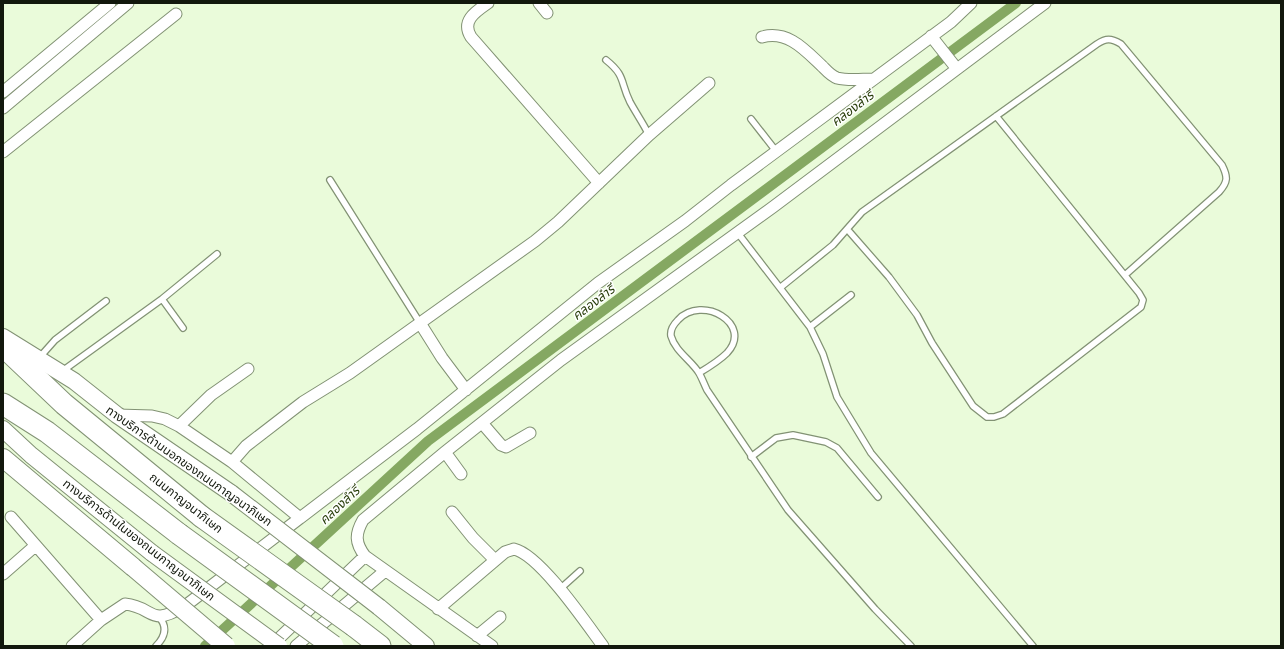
<svg xmlns="http://www.w3.org/2000/svg" width="1284" height="649" font-family="'Times New Roman','Noto Sans Thai',serif">
<style>
.lines{fill:none;stroke-linecap:round;stroke-linejoin:round}
.canal{stroke:#85a862;stroke-width:10}
.lane-casing{stroke:#829274;stroke-width:8}
.street-casing{stroke:#829274;stroke-width:13}
.secondary-casing{stroke:#829274;stroke-width:18}
.primary-casing{stroke:#829274;stroke-width:20}
.highway-casing{stroke:#829274;stroke-width:23}
.lane{stroke:#fff;stroke-width:5.5}
.street{stroke:#fff;stroke-width:11}
.secondary{stroke:#fff;stroke-width:16}
.primary{stroke:#fff;stroke-width:18}
.highway{stroke:#fff;stroke-width:21}
.secondary-bridge-casing{stroke:#829274;stroke-width:18;stroke-linecap:butt}
.primary-bridge-casing{stroke:#829274;stroke-width:20;stroke-linecap:butt}
.highway-bridge-casing{stroke:#829274;stroke-width:23;stroke-linecap:butt}
.secondary-bridge{stroke:#fff;stroke-width:16}
.primary-bridge{stroke:#fff;stroke-width:18}
.highway-bridge{stroke:#fff;stroke-width:21}
.labels{text-anchor:middle;stroke-width:3;stroke-linejoin:round;paint-order:stroke}
.street-label{font-size:12px;fill:#12180d;stroke:#fff}
.water-label{font-size:13px;font-style:italic;fill:#273d09;stroke:#fff}
</style>
<rect width="100%" height="100%" fill="#eafbda"/>
<g class="lines">
<path class="canal" d="M205,646L428,441L1016,3"/>
<g class="lane-casing">
<path id="lane" d="M606,60C626,76 620,82 630,102C636,113 643,123 649,135
M751,119L776,151
M330,180L420,323
M847,229L862,212L1097,44C1106,38 1111,38 1121,44L1222,165C1228,177 1228,182 1219,192L1125,275
M737,232L810,327L823,354L837,397L871,453L1033,646
M781,287L833,245L847,229L889,277L917,315L932,343L973,406L987,417H994L1003,414L1141,307L1143,300L1139,293L996,116
M162,299L183,328
M810,327L851,295
M39,358L55,340L106,301
M61,372L162,299L217,254
M699,373C709,367 719,361 727,353C754,324 702,294 678,320C674,324 670,330 671,336C675,351 692,361 699,373C702,378 704,384 707,390L788,510L875,609L911,646
M751,457L776,438L793,435L826,442L837,448L878,497
M560,589L580,571
M156,646C165,637 168,627 159,617"/>
</g>
<g class="street-casing">
<path id="street" d="M488,3C475,12 461,21 471,37L599,183
M539,3L547,13
M931,36L957,69
M762,37C788,30 805,50 822,66C826,70 831,76 837,78C848,81 862,79 874,79
M3,92L110,3
M3,108L128,3
M3,152L176,14
M420,323L442,358L466,390
M482,423L501,445L506,447L530,433
M179,426L211,395L248,369
M445,452L461,474
M232,462L246,446L303,402L350,373L535,241L558,222L649,135L709,83
M452,512L473,538L495,560
M11,517L101,620
M300,518L417,429L598,283L685,221L731,185L951,22L971,3
M3,574L35,546
M438,609L505,552L514,549C540,555 586,623 603,646
M477,636L500,617
M72,646L101,620L125,604C155,607 148,628 185,606L300,518L232,462L179,426L165,419L152,416L117,415
M271,646L365,556
M296,646L385,571
M492,646L365,556C355,543 355,534 363,520L445,452L561,360L773,207L1045,3"/>
</g>
<g class="secondary-casing">
<path id="secondary" d="M3,337L74,381L117,415L231,493
M3,429L31,455L152,553
M379,607L426,646"/>
</g>
<g class="primary-casing">
<path id="primary" d="M3,458L133,567"/>
</g>
<g class="highway-casing">
<path id="highway" d="M3,346L64,404L202,517
M3,404L47,432L179,534
M354,626L380,646"/>
</g>
<use href="#lane" class="lane"/>
<use href="#street" class="street"/>
<use href="#secondary" class="secondary"/>
<use href="#primary" class="primary"/>
<use href="#highway" class="highway"/>
<g class="secondary-bridge-casing">
<path id="secondary-bridge" d="M231,493L379,607
M152,553L279,646"/>
</g>
<g class="primary-bridge-casing">
<path id="primary-bridge" d="M133,567L226,646"/>
</g>
<g class="highway-bridge-casing">
<path id="highway-bridge" d="M202,517L354,626
M179,534L333,646"/>
</g>
<use href="#secondary-bridge" class="secondary-bridge"/>
<use href="#primary-bridge" class="primary-bridge"/>
<use href="#highway-bridge" class="highway-bridge"/>
</g>
<g class="labels">
<g class="street-label">
<text transform="translate(189 466) rotate(35)" y="4">ทางบริการด้านนอกของถนนกาญจนาภิเษก</text>
<text transform="translate(186 503) rotate(38)" y="4">ถนนกาญจนาภิเษก</text>
<text transform="translate(139 540) rotate(38)" y="4">ทางบริการด้านในของถนนกาญจนาภิเษก</text>
</g>
<g class="water-label">
<text transform="translate(852 108) rotate(-37)" y="5">คลองลำรี</text>
<text transform="translate(593 302) rotate(-37)" y="5">คลองลำรี</text>
<text transform="translate(339 505) rotate(-43)" y="5">คลองลำรี</text>
</g>
</g>
<rect width="1284" height="649" fill="none" stroke="#12180d" stroke-width="8"/>
</svg>
